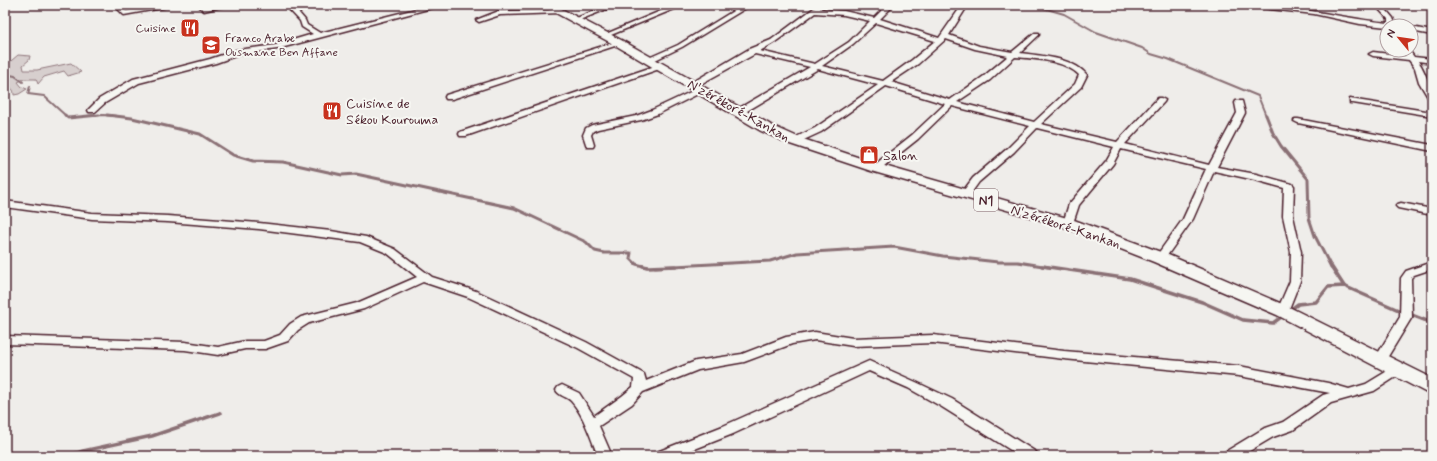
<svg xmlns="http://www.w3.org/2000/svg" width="1437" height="461" font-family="Mynerve,sans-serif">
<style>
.green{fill:#d7cfce;stroke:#90777c}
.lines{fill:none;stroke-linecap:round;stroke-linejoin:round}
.stream-far2{stroke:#8a6f74;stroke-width:2}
.stream-far1{stroke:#8a6f74;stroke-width:3}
.stream{stroke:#8a6f74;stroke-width:3.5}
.minor-casing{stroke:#4a1f2b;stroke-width:3}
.trunk-casing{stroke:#4a1f2b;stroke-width:3}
.minor{fill:#f6f6f2;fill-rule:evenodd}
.trunk{fill:#f6f6f2;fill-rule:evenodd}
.labels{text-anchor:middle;stroke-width:4;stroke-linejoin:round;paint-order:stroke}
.far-poi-label{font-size:12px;fill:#4a1f2b;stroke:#f6f6f2;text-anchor:end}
.shield{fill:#f6f6f2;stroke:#7e6067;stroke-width:1}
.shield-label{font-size:13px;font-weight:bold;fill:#4a1f2b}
.poi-label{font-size:14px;fill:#4a1f2b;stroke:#f6f6f2;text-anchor:start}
.street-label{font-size:14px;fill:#4a1f2b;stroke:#f6f6f2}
</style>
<rect width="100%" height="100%" fill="#efedea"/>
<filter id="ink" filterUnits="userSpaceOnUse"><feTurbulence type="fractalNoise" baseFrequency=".025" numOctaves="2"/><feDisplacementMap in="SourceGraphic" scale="8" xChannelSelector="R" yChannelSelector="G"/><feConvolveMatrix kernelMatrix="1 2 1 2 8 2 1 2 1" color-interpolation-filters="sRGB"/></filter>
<g filter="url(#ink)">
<path class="green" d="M18,55L30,56L29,60L23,65L24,70H37L71,63L81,72L68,76L64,71L44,77L38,84L36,79H24L18,82L22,87L27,89L19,94L14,95C14,89 11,87 6,86L10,82L5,78V66Z"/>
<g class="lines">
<path class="stream-far2" d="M1033,5L1064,14L1096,32L1142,48L1151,54L1168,59L1258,96L1266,116
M5,74L15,76L23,82
M30,86L28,94L44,96L66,116
M87,116L103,115L116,116"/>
<path class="stream-far1" d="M65,115L68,118L99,115
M107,115L132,118L200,134L233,155L253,161L283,162L342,175L356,174L514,208L586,242L595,251L604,253H631L630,258L636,264L647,267
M1266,115L1273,133L1281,146L1308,179L1309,218L1315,236L1331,267
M655,267L770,261L797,253L894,247L943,256L998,262H1018L1049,267"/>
<path class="stream" d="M643,266L648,267L676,266
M1042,266L1130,279L1202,302L1243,320L1273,323L1284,315
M1331,266L1344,286
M1290,310L1298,304L1316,302L1328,287L1344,286L1403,312
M1409,314L1432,323
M69,456L83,451L152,436L220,413"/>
<g class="minor-casing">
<path id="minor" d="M114,5H120L126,11L157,5H171L168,7L124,15Z
M198,5H204L206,7L229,5L204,11Z
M285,5H292L305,20L307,25L320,33L432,5H443L277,49L241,54L216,63L139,83L105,103L95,112H89L88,110L99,99L133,79L210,59L237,50L276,45L313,34L302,27L300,21Z
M608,5H617L577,21L572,20Z
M675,5H684L606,37L601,36Z
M743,5H751L682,47L651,62H648L644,60L678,45Z
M818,5H825L820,9L844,11L874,18L887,5H894L880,19L939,38L962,5H968L949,35L979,46L1012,52L1035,33H1039V35L1020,53C1041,56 1072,57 1087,75L1081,87L1041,124L1117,142L1158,98H1161L1165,100L1164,102L1125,144L1209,165L1237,113L1235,103L1236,101H1242L1245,113L1217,167L1256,174L1292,184L1294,186L1293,216L1301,252L1300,281L1287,314H1279L1277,311L1290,281L1291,252L1283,216L1284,188L1255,180L1214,171L1193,219L1164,260L1160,261L1155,258L1183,219L1206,169L1121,149L1113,164L1079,205L1073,223L1068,226L1063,223L1069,204L1106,161L1114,147L1037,128L1014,152L979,182L969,196L966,197L961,194L973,178L1008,148L1030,126L952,106L918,139L879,170L876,171L872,168L873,166L912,135L945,104L886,86L821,132L795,144L792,143L791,141L792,139L815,128L878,85L818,69L742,114H736V110L810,67L755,54L695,87H692L688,85L749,49L771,40ZM815,13L844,15L870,21L849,42L815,64L760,51L775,42ZM876,23L935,41L912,60L883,81L822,66L853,44ZM946,39L975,49L1008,56L984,76L950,100L891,82L918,64ZM1015,57C1036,59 1064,60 1079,75L1075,84L1034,122L957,102L990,80Z
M1249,5C1296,5 1341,18 1388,23V19L1375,5H1382L1393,18L1396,26H1387V27L1360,24L1314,14L1252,7Z
M559,10L561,11V13L500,15L479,22L476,20L499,11Z
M1411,27L1432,31V35L1411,31Z
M619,41L622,43L621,44L452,99H446L445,97L446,95Z
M1401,50H1409L1414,57L1432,59V63L1418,61C1424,69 1432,89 1432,99H1429L1419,82L1415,68L1409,60L1373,56L1369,54L1373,52L1406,56Z
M658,65H661L665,67L466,136H460L459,134L460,132Z
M699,88H705L706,90L658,114L641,120L598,129L593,131L591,135L594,145L593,147H587L583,135L586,128L592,125L636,116L652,110Z
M1350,99L1432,112V116L1353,103H1350Z
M1295,119H1298L1432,145V151L1298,123L1294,121Z
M5,201L92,213L168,216L259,223L331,231L366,237L395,249L432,277L476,291L586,342L644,374L646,381L696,361L742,354L786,337L815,332L853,338L933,335L1064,351L1239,366L1328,383L1349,389L1366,384L1394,367L1398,365L1402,367L1404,370L1402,373L1374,391L1331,403L1293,430L1273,437L1241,456H1223L1225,452L1263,429L1283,422L1323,395L1330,393L1239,376L1064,359L933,343L853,346L815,340L792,344L744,362L698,370L643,392L632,404L599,426L612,456H598C591,439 584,415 571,401C566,396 559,396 556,390L558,387L562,385L579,393L594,416L622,396L633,387L634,379L578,348L468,297L423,282L364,309L309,323L298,330L288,341L265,349H245L218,355L185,350L5,344V336L185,342L218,347L245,341H264L280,335L290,324L301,317L357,303L417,277L387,253L360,242L259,229L168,222L92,219L5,207Z
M1401,203L1432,209V215L1398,208L1396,206L1398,204Z
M1432,262V269L1414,275L1411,278L1412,317L1384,363L1380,364L1376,363L1374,360L1400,317L1401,278L1406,271Z
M869,361L916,382L952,399L1036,452L1038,456H1020L942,407L908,388L869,371L733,434L677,456H655L657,452L723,426Z"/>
</g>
<g class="trunk-casing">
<path id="trunk" d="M541,5H554L623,41L771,125L800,138L881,165L1074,220L1166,254L1289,307L1432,378V395L1425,392L1277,315L1154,262L1062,226L871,171L790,144L761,131L615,45Z"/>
</g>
<use href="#minor" class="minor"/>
<use href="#trunk" class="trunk"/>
</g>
</g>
<defs>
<g id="restaurant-square" transform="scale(1)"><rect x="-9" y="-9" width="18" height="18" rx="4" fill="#c8321e" stroke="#f6f6f2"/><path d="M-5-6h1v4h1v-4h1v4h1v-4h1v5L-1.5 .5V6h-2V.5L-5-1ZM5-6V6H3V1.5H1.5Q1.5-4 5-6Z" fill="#fff"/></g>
<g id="school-square" transform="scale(1)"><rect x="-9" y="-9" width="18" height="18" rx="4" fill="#c8321e" stroke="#f6f6f2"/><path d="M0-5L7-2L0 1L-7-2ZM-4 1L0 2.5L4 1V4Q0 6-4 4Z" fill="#fff"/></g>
<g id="shop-square" transform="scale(1)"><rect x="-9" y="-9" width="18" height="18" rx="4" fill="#c8321e" stroke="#f6f6f2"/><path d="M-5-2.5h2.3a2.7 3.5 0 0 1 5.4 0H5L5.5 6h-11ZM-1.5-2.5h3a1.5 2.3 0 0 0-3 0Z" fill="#fff"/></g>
</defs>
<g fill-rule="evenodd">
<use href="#restaurant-square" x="190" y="28"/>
<use href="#school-square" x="211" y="45"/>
<use href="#restaurant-square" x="332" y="111"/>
<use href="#shop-square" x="869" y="155"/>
</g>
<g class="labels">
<g class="far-poi-label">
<text x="176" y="32">Cuisine</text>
<text x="225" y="42" text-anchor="start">Franco Arabe<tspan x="225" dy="14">Ousmane Ben Affane</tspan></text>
</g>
<rect class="shield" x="974" y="189" width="24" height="22" rx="3"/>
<g class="shield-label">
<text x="986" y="205">N1</text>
</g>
<g class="poi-label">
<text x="346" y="108">Cuisine de<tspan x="346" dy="16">Sékou Kourouma</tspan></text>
<text x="883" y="160">Salon</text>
</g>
<g class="street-label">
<text transform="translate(739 110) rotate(29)" y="5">N'zérékoré-Kankan</text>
<text transform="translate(1066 226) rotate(18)" y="5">N'zérékoré-Kankan</text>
</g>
</g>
<rect width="1437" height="461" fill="none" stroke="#f6f6f2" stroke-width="20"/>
<rect x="10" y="10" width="1417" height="441" fill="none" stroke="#4a1f2b" stroke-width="1.5" filter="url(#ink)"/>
<g transform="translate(1399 38) rotate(299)"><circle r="19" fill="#f6f6f2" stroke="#b1a0a2"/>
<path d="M0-3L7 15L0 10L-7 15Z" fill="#c8321e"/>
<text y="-6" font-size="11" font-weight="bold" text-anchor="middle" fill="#4a1f2b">N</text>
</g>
</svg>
